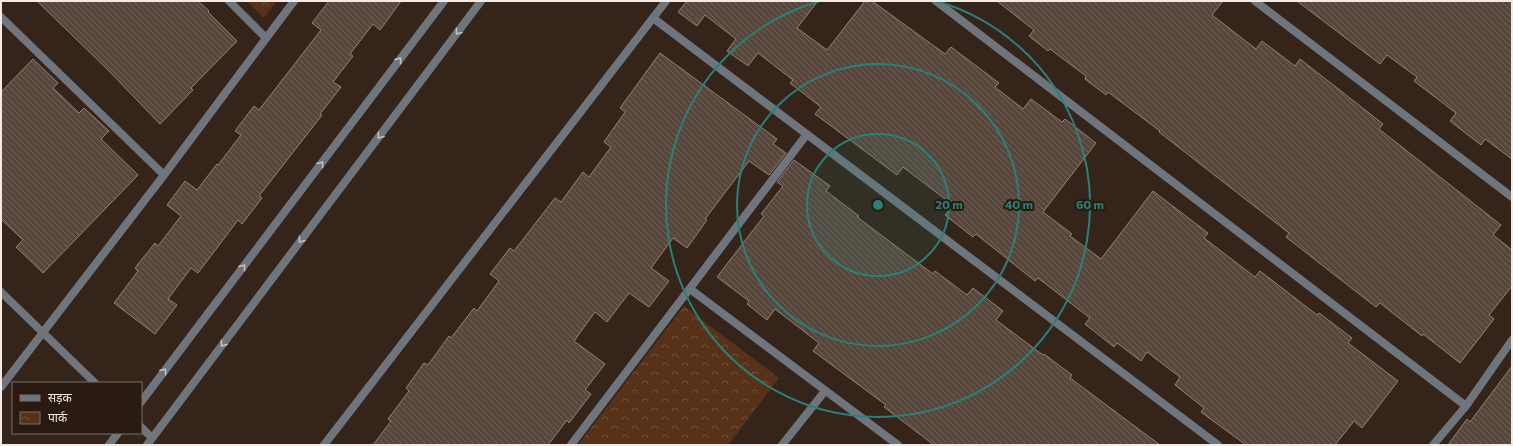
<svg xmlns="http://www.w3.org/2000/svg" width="1513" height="446" font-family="Commissioner,'Noto Sans Devanagari',sans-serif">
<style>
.park{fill:url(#park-crowns)}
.building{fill:url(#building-back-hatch);stroke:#948175}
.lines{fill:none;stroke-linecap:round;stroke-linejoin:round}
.minor{stroke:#6e757c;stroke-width:8}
.tertiary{stroke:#6e757c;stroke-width:8}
.oneway{stroke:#c6c2c0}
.ring{fill:none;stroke:#26827a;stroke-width:2}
.centre{fill:#26827a;stroke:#291b11;stroke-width:2}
.ring-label{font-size:12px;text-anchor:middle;font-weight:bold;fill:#26827a;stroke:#291b11;stroke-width:4;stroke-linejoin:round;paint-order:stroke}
</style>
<defs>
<pattern id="park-crowns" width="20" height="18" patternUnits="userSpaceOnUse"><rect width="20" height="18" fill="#573218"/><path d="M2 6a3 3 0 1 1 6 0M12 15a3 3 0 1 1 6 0" fill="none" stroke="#705039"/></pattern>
<pattern id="building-back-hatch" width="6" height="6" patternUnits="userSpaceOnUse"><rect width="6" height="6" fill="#57463b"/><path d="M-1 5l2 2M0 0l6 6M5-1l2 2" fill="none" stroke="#706157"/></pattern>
</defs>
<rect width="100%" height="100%" fill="#34241a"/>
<path class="park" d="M247,1H277L264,18Z
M684,306L779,378L728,445H578Z"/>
<path class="building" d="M37,1H198L209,11L208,12L237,41L191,88L193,90L160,124L109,71Z
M329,1H401L380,30L373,24L350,54L353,56L333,82L341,87L320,114L322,115L259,196L262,198L242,224L238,220L198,273L191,268L168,299L177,305L155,334L114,303L138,271L135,268L155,243L158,246L181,216L167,205L185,181L197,190L217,164L218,165L241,135L235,131L254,106L259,110L321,30L312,23Z
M687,1H818L797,28L827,50L865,1H872L945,54L951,47L999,83L995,87L1023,109L1031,99L1062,122L1065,119L1096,143L1043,212L1072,234L1070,236L1101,259L1153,191L1208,233L1204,238L1255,277L1260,271L1317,315L1319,313L1352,338L1348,343L1398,381L1362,428L1354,421L1335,445H1246L1201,412L1204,408L1175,385L1180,377L1147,352L1141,361L1117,343L1114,347L1085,324L1090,318L1038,278L1035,281L976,234L973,237L945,215L953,205L903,167L897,175L815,114L821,107L790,83L793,80L758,53L748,66L727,51L736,39L705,15L697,26L678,12Z
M997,1H1223L1212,15L1256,49L1262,41L1295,66L1300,59L1383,124L1379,129L1501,225L1493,235L1512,250V286L1489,315L1494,319L1460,363L1423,334L1422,336L1380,303L1376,307L1336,276L1286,237L1289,233L1159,132L1160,131L1108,92L1106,95L1085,79L1086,76L1050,49L1048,51L1029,36L1034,30Z
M1297,1H1512V159L1485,139L1481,145L1450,121L1456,113L1414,81L1417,77L1387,55L1380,64Z
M660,53L777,139L773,144L786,153L769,175L749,161L705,219L707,220L687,248L673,238L651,268L669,281L649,307L629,293L607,322L595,312L574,341L605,364L585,390L591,394L569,423L567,420L548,445H373L391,421L388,419L409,391L406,388L424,363L428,365L449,336L451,338L474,308L477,311L499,281L490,274L510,248L514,251L555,198L561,202L583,172L589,177L611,147L604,142L625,112L620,108Z
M33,59L58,83L53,88L79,113L84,108L109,131L101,139L138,175L43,273L16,247L23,240L1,219V92Z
M794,160L830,186L826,191L859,216L857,217L933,274L935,271L967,295L973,288L1003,311L996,320L1043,355L1044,354L1072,375L1070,378L1160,445H934L884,407L886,405L813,351L819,343L775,309L767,320L747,304L749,301L717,277L764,216L761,214L783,186L777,182Z
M1512,366V445H1448L1467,419L1470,422Z"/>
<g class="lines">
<path class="minor" d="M229,1L266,38
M936,1L1466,406
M1255,1L1512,197
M1,17L164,175
M653,18L1218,445
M690,289L898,445
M1,387L164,175L294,1
M324,445L666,1
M571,445L807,134
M782,445L825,391
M1433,445L1466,406L1512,340"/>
<path class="tertiary" d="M1,292L95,383
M141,402L444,1
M141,427L152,438
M109,445L118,433
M147,445L481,1"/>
</g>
<defs><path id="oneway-chevron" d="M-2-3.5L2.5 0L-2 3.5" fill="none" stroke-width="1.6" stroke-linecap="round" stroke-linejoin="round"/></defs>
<g class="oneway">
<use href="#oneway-chevron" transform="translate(458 32) rotate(127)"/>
<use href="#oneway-chevron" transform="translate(399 60) rotate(-53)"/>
<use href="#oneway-chevron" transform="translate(380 136) rotate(127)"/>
<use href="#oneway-chevron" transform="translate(321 164) rotate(-53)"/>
<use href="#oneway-chevron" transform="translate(301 240) rotate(127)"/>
<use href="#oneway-chevron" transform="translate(243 267) rotate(-53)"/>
<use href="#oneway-chevron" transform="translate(223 344) rotate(127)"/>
<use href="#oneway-chevron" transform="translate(164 371) rotate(-53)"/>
</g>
<circle cx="878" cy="205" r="71" fill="#26827a" fill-opacity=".12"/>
<g class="ring">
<circle cx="878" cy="205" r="71"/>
<circle cx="878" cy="205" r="141"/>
<path d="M936 1A212 212 0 1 1 820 1"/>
</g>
<circle cx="878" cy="205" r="6" class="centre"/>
<g class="ring-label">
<text x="949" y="209">20 m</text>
<text x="1019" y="209">40 m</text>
<text x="1090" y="209">60 m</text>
</g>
<rect width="1513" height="446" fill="none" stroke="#f5ebe4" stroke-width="4"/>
<rect x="12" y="382" width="130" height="52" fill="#291b11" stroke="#7b6e65"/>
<rect x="20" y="395" width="20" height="6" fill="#6e757c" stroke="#7b6e65"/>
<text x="48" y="402" font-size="12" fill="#f5ebe4">सड़क</text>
<rect x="20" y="412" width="20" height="12" fill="url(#park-crowns)" stroke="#7b6e65"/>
<text x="48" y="422" font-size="12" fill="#f5ebe4">पार्क</text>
</svg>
